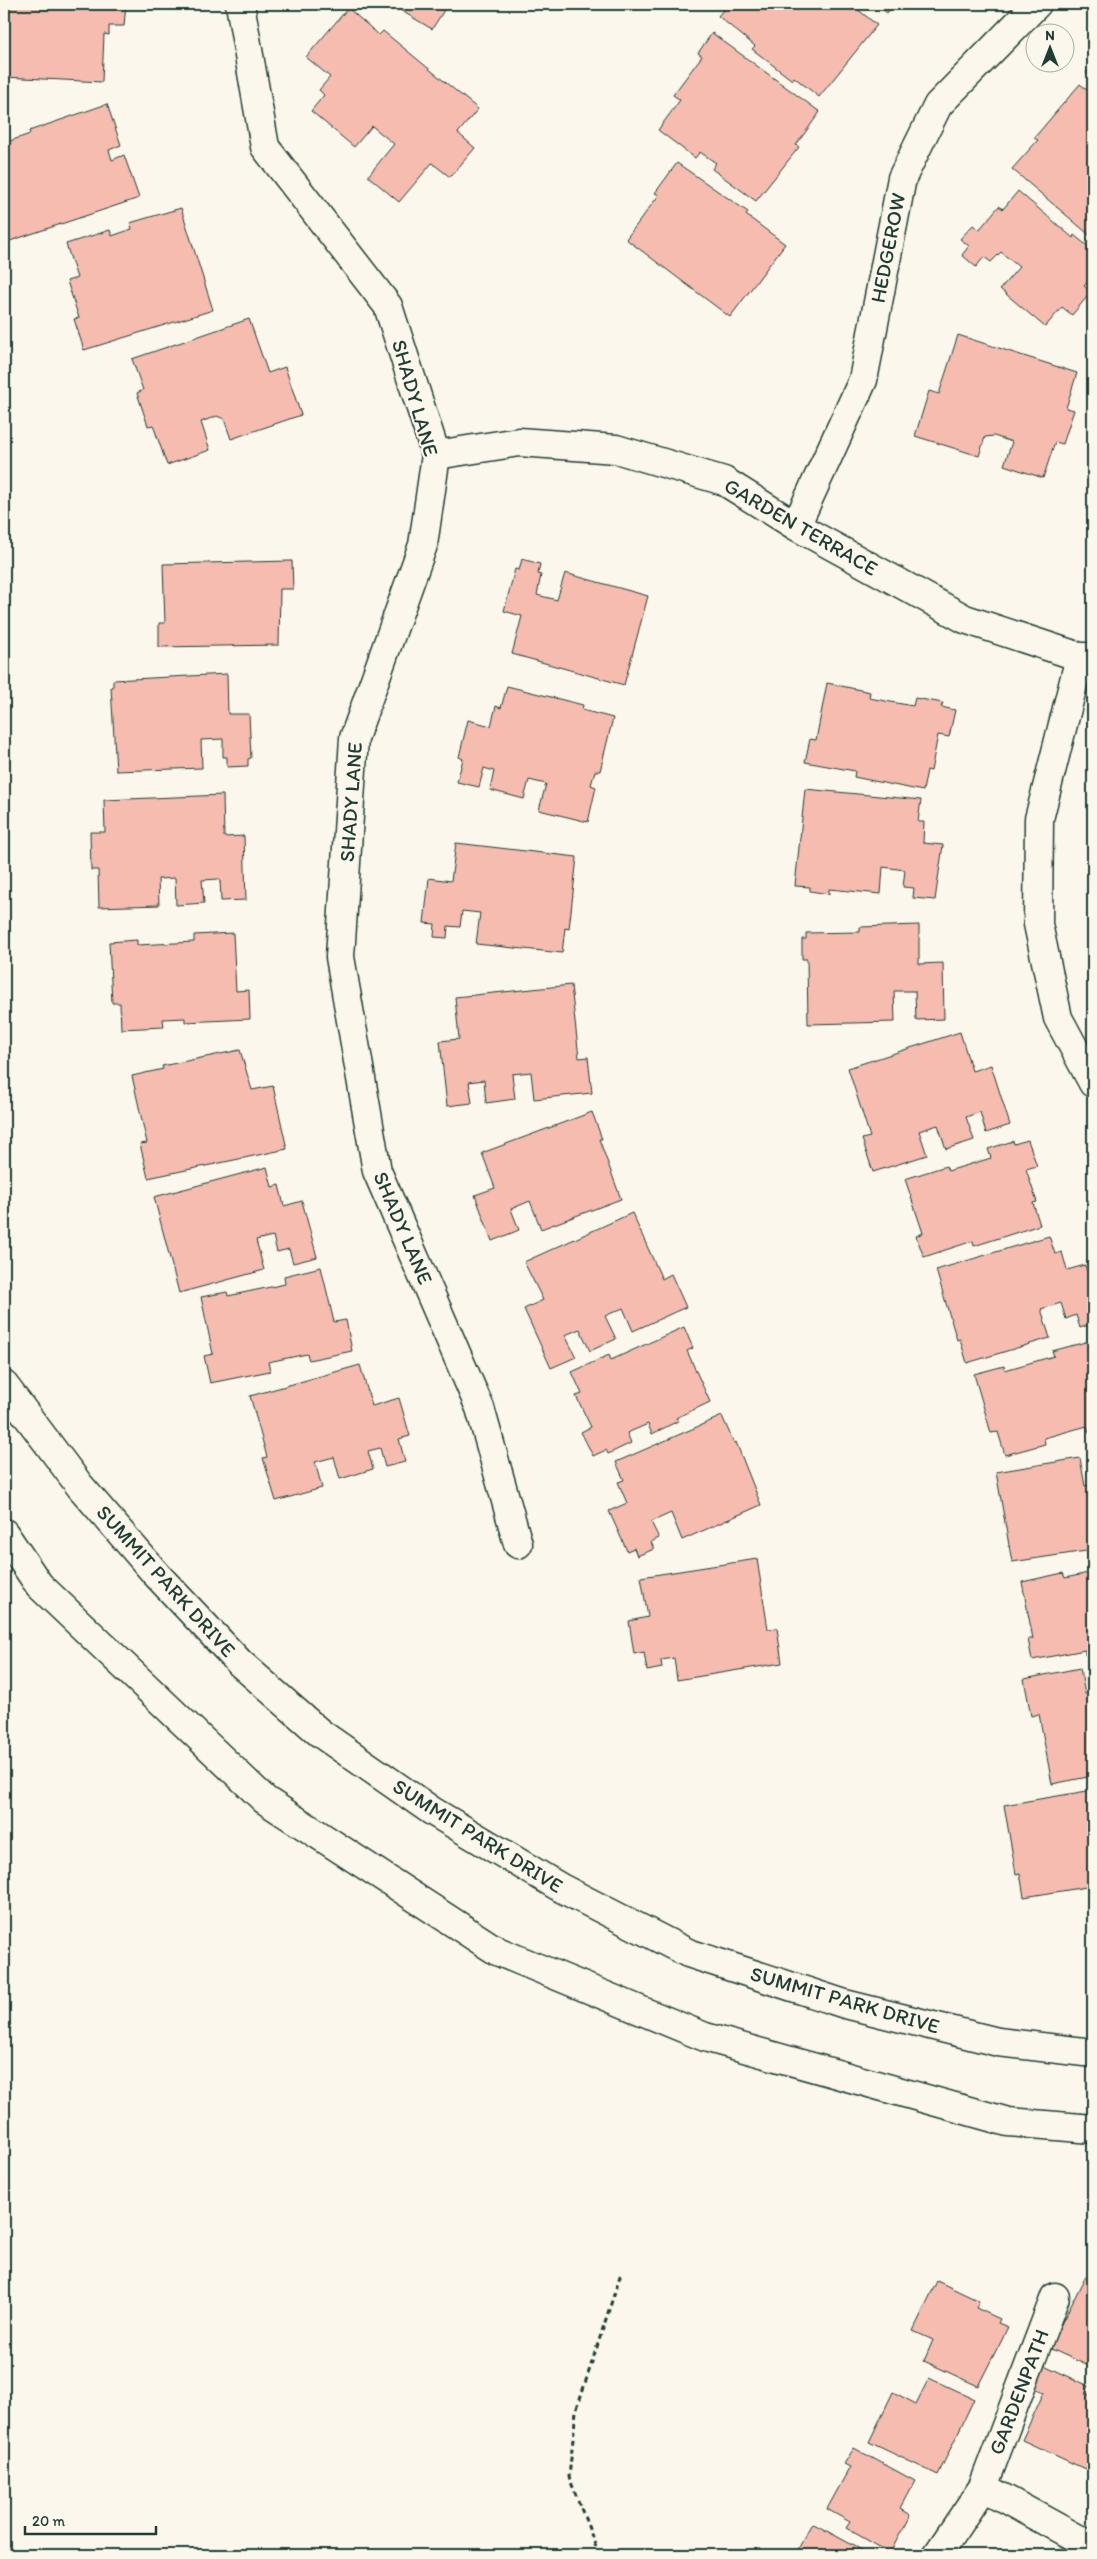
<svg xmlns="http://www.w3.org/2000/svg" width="1097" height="2559" font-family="Itim,sans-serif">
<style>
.building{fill:#f6bcb0;stroke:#1f3d34}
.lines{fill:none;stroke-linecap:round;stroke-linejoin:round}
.street-casing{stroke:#1f3d34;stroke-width:31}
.secondary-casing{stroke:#1f3d34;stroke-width:31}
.path{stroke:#1f3d34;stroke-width:3;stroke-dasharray:5 4;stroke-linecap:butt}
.street{stroke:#fbf7ec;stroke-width:28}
.secondary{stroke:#fbf7ec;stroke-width:28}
.labels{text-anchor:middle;stroke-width:4;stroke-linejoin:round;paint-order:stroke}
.street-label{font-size:21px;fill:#1f3d34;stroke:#fbf7ec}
</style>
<rect width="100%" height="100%" fill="#fbf7ec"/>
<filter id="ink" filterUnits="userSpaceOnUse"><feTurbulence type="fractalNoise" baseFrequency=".02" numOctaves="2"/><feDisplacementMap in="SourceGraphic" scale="10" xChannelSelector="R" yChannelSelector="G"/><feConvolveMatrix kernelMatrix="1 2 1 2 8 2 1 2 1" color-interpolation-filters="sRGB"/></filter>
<g filter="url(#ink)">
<path class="building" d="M4,4H126L124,26H109V35L104,34L102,82L4,77Z
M390,4H448L432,29Z
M728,4H851L877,25L819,97L794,77L792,80L752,49L755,46L718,16Z
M876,4H894L887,13Z
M348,8L379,35L383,31L478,109L458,133L475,148L450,177L432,163L399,202L368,176L394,144L372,126L354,147L311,111L324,95L319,90L330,77L306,57Z
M712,33L820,112L796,145L799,147L756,201L712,169L716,163L700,152L695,158L658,130L680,100L673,95L702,56L698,53Z
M1093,64V79L1086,73Z
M1080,84L1093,95V238L1012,169L1038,140L1034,138Z
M107,104L121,145L109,150L112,160L124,155L139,198L10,241L4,223V143L30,134L29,131Z
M677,163L748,212L746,215L785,244L730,317L626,239L659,195L655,193Z
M1018,191L1073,238L1074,235L1091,249L1089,252L1093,255V275L1084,286L1091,292L1072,315L1062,307L1045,327L1000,289L1019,267L1001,252L991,262L984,257L976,267L962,255L969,246L960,239L973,225L979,230L999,206L1003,209Z
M181,208L213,310L84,350L74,319L79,318L67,281L77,278L66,244L110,230L112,236L132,229L130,223Z
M249,319L268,373L285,367L301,415L231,439L224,419L217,416L201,422L210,450L167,465L153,425L148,426L137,393L143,390L132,359Z
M958,335L1077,373L1066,408L1074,410L1063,444L1055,442L1043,478L1004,465L1012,442L994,436L985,437L979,456L915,436L929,391L939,394Z
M522,559L540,564L538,574L541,575L537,595L557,600L565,573L648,596L624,685L512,654L522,616L504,611L515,569L519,570Z
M292,561L293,589H280L279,645L159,647V623H165L163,564Z
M227,674L228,714H249L251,758L248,759V766L227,767V757H223V739L201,740L202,768L116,771L111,687L113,686V680Z
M827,683L870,692L869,698L913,706L915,698L943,703L941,707L955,710L949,737L938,735L931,771L927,770L923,791L854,777L855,771L805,762L810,739L816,740Z
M507,686L583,705L582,710L613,718L600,771H595L591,785L596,787L588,822L539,810L546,784L529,780L524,799L490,790L494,771L484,768L479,787L457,782L463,759L459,757L468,720L491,726L496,706L501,708Z
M805,789L921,800L918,822H924L923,843L943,845L935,900L913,898L914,888L903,887L905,870L883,867L881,894L829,889V894L810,891V887L795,886Z
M223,795L224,837L244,836L246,900L221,901L220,879L202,880L204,903L176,905L175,878L158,879L159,905L99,907L98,870H91L90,832H105L104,800Z
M456,843L577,857L569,929L565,928L562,953L476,944L480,913L462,911L460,927L448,926L447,938L434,937L435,924L424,923L429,878L451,881Z
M919,925V964L943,963L944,1019L916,1020L915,991H894L895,1022L808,1024L807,959H802V939H806V933L860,932V927Z
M233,933L236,991L249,990L250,1019L185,1022V1018L163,1019L164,1027L121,1029L120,1003H112L109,942L137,940V945L194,942V935Z
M571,985L579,1058L588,1057L592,1093L534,1099L531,1072L512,1074L515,1099L486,1103L484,1080L469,1082L472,1103L447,1106L440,1041L459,1039L455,997Z
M960,1032L972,1071L991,1065L1010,1125L986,1133L980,1112L966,1117L974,1140L946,1149L938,1125L919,1131L927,1155L873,1172L862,1139L870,1137L848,1068Z
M240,1050L252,1090L273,1086L287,1149L148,1178L140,1144L147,1143L132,1076L163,1069L162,1066Z
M592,1112L602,1139H599L621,1199L541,1229L530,1201L511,1209L519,1230L492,1241L475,1195L495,1188L482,1153Z
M1028,1140L1037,1166L1026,1169L1037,1202L1033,1203L1040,1225L974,1246L973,1241L924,1257L916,1236L923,1233L905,1179L946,1166L948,1171L991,1158L988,1149L1013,1141L1014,1144Z
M267,1167L272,1187L279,1185L284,1206L302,1201L317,1257L293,1263L289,1249L277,1252L273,1236L256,1240L264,1270L179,1293L154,1197Z
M632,1213L662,1279L671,1274L686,1307L633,1331L623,1308L605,1316L616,1339L590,1351L580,1329L565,1335L576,1357L551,1368L524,1309L543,1300L524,1262Z
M1049,1236L1055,1254L1062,1252L1067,1270L1085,1265L1093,1292V1309L1087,1311L1091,1324L1080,1328L1076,1315L1066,1319L1061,1303L1041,1309L1050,1338L967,1363L960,1339L957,1340L936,1270Z
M321,1267L334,1322L346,1320L352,1351L309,1360L307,1354L268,1362L270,1371L210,1383L204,1356L213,1354L201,1297L227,1292L228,1296L285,1284L284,1276Z
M684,1327L693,1348L687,1351L710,1402L676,1418L678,1421L652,1434L648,1424L627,1433L631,1443L608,1454L606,1450L593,1456L581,1432L591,1427L576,1396L582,1394L572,1372L609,1355L611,1360Z
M1093,1340V1431L1088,1432L1087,1426L1044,1438L1045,1444L1005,1455L998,1432L991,1433L974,1374L1004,1366L1005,1370L1054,1356L1052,1351Z
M360,1365L372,1406L399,1398L410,1436L399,1439L405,1462L385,1467L380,1448L368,1451L373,1469L340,1479L334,1457L315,1462L322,1488L276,1501L263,1458L267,1457L250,1396Z
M722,1416L734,1443L736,1442L761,1505L682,1540L671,1513L651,1522L659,1538L651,1542L654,1549L637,1556L634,1548L627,1551L609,1511L627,1503L618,1482L624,1480L616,1462Z
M1080,1458L1085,1486L1093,1484V1550L1012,1562L996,1472Z
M757,1559L768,1629L777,1628L782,1663L677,1680L674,1658L661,1660L662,1668L647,1671L644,1652L634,1654L629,1621L648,1617L641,1577Z
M1093,1572V1653L1085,1655V1650L1032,1660L1028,1639H1033L1022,1582L1063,1573L1065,1578Z
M1080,1668L1085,1694L1093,1692V1776L1052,1784L1039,1714L1031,1716L1024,1679Z
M1093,1790V1886L1024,1897L1020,1873L1016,1874L1004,1805Z
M1085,2277L1093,2281V2368L1049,2348Z
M937,2281L979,2301L976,2308L1000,2319L998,2323L1008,2327L978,2386L924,2361L933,2340L913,2331Z
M1044,2365L1089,2386L1085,2394L1093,2397V2452L1085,2469L1022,2440L1044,2392L1034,2388Z
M929,2378L974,2399L938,2475L869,2442L893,2392L916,2404Z
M854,2448L915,2481L900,2509L910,2515L890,2553L846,2528L850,2522L827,2509L850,2467L844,2464Z
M812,2523L871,2555H795Z"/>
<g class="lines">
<g class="street-casing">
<path id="street" d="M240,4L265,147L388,306L436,455L423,545L354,738L340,957L377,1171L480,1408L518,1544
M436,455L519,442L616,449L724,481L796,526L965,619L1080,657H1093
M796,526L863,380L902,178L938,105L1037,4
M1080,657L1039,819L1038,924L1058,1018L1093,1083
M983,2487L1093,2547
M937,2555L983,2487L1055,2297"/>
</g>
<g class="secondary-casing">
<path id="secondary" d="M4,1385L80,1486L157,1575L240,1663L320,1733L432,1811L561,1888L688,1953L845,2004L998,2042L1093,2053
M4,1533L39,1585L265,1800L497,1951L705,2037L1008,2122L1093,2129"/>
</g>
<path class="path" d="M599,2555L569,2477L576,2411L621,2273"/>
<use href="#street" class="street"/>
<use href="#secondary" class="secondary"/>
</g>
</g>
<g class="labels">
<g class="street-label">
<text transform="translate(888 248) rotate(-79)" y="7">HEDGEROW</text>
<text transform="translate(415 398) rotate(74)" y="7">SHADY LANE</text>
<text transform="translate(801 527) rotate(30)" y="7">GARDEN TERRACE</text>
<text transform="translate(351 802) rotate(-86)" y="7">SHADY LANE</text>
<text transform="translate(403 1228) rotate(67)" y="7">SHADY LANE</text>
<text transform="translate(166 1581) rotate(48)" y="7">SUMMIT PARK DRIVE</text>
<text transform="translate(478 1836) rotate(32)" y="7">SUMMIT PARK DRIVE</text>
<text transform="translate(845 2000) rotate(16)" y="7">SUMMIT PARK DRIVE</text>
<text transform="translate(1019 2392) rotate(-69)" y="7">GARDENPATH</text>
</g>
</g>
<rect width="1097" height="2559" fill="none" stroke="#fbf7ec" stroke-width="20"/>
<rect x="10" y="10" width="1077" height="2539" fill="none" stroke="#1f3d34" stroke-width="2" filter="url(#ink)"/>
<g transform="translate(1050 48)"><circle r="24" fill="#fbf7ec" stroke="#a3ada2"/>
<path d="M0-4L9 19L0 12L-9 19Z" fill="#1f3d34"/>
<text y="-8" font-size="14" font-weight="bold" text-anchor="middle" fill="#1f3d34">N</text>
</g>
<path d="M25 2526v8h131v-8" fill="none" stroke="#1f3d34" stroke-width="2.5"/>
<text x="32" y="2526" font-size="15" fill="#1f3d34" stroke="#fbf7ec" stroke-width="4" paint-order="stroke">20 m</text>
</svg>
